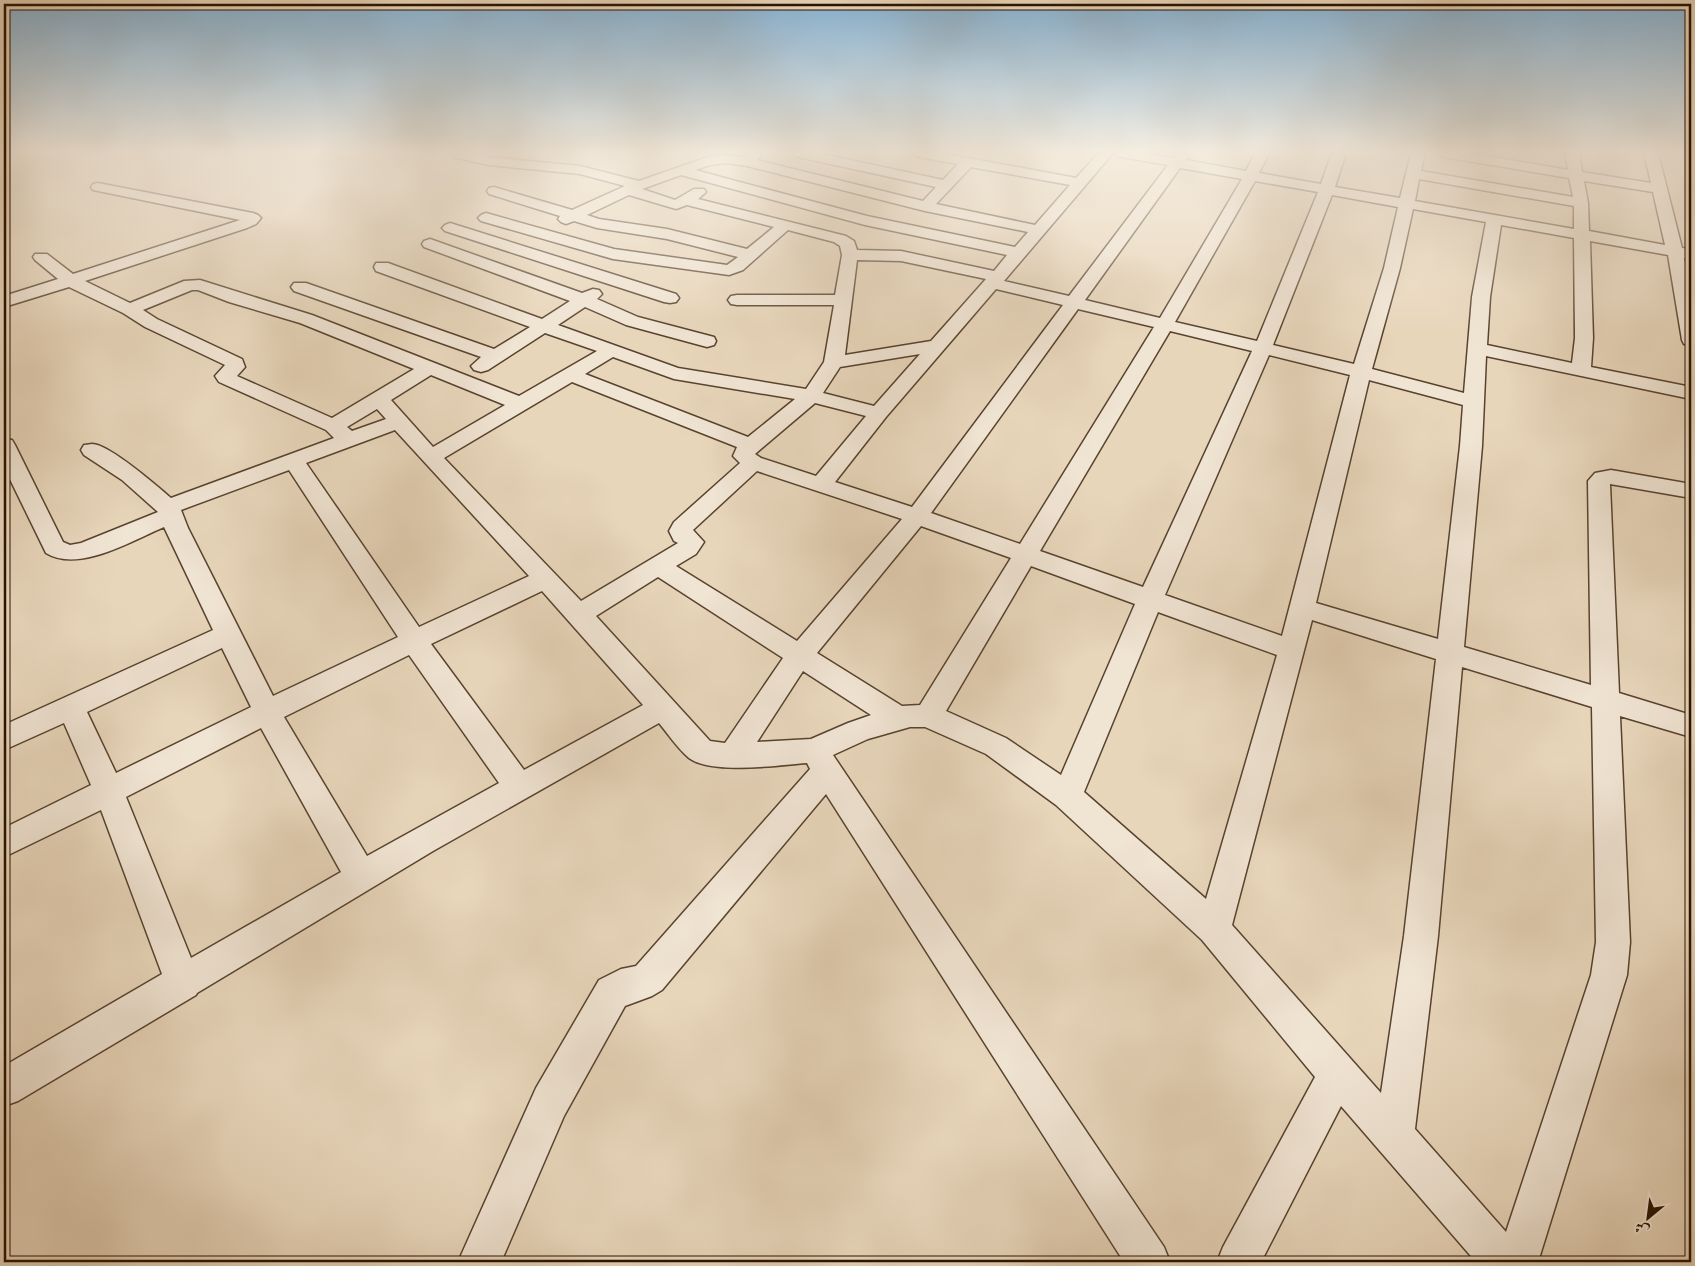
<svg xmlns="http://www.w3.org/2000/svg" width="1695" height="1266" font-family="Alegreya,Amiri,serif">
<style>
.lines{fill:none;stroke-linecap:round;stroke-linejoin:round}
.minor-casing{stroke:#58432f;stroke-width:3}
.minor{fill:#f0e4d3;fill-rule:evenodd}
</style>
<rect width="100%" height="100%" fill="#e8d6bb"/>
<filter id="stains"><feTurbulence type="fractalNoise" baseFrequency=".004" numOctaves="4"/><feColorMatrix values="0 0 0 0 .2 0 0 0 0 .09 0 0 0 0 .02 0 0 0 .5 -.17"/></filter>
<radialGradient id="worn" r=".72"><stop offset=".6" stop-color="#630" stop-opacity="0"/><stop offset="1" stop-color="#630" stop-opacity=".3"/></radialGradient>
<g class="lines">
<g class="minor-casing">
<path id="minor" d="M452,153H472L489,157L580,166L639,181L708,157L726,155L744,157L748,153H762L757,160L923,201L936,187L798,157L791,153H818L943,180L958,164L918,157L911,153H942L1076,178L1099,153H1113L1004,281L1069,296L1168,165L1121,157L1114,153H1145L1173,158L1177,153H1191L1186,160L1246,171L1255,153H1269L1259,173L1321,184L1332,153H1346L1335,187L1400,198L1411,153H1425L1421,171L1573,197L1569,178L1444,157L1437,153H1470L1568,170L1565,153H1579L1582,172L1651,183L1644,153H1658L1682,248L1691,249V259L1684,258L1691,293V345L1684,344L1682,340L1668,255L1590,241L1593,338L1591,367L1691,387V399L1486,356L1482,446L1464,647L1591,685L1588,481L1595,473L1611,470L1691,484V498L1610,484L1619,693L1691,715V737L1620,716L1630,942L1627,975L1538,1262H1476L1341,1106L1261,1262H1217L1223,1247L1315,1077L1202,940L1056,805L986,754L925,727H910L868,739L833,755L1164,1247L1170,1262H1124L826,794L662,990L652,996L625,1006L564,1116L501,1262H458L536,1088L599,980L621,969L636,966L810,769L807,763C779,765 712,775 689,758C678,749 668,734 659,723L433,851L197,993L196,995L18,1101L4,1106V1066L162,974L101,810L4,857V828L91,785L64,723L4,750V725L213,630L164,527C131,541 79,573 46,553L4,467V439L12,440L15,445L63,542L70,545L81,543L158,512L122,480L84,455L81,450L84,445C85,445 92,444 92,444C109,444 157,486 171,498L334,438L326,430L219,382L215,376L225,365L145,327L123,313L69,287L4,307V296L58,279L35,260L33,257L35,254H47L73,274L240,220L98,191L93,190L91,187L93,184L98,183L253,213L258,215L261,218L256,224L247,228L85,281L130,303L184,281L200,280L312,315L519,396L597,351L545,333L488,370L481,372L474,370L471,366L481,357L294,291L291,287L294,283H306L494,349L530,327L376,271L374,267L376,263H388L542,319L570,301L424,247L422,244L424,241L430,239L582,293L593,289L599,290L602,294L597,299L638,317L714,337L716,341L714,345L707,347L626,325L585,307L558,325L678,368L806,389L824,362L834,305H737L731,304L728,300L731,296L737,295H835L842,255L840,246L834,242L788,230L743,270L729,275L613,259L481,221L478,218L481,215L486,213L614,249L727,265L738,257L667,239L597,228L574,221L566,224L561,222L558,219L560,216L489,194L487,191L489,188L494,187L572,210L625,186L580,174L489,165L453,157ZM726,163L747,166L925,211L1028,232L1015,247L867,216L695,170L710,165ZM971,167L1070,185L1035,225L936,204ZM1180,168L1242,179L1160,318L1085,300ZM681,175L865,225L1007,255L994,271L901,251L857,250L854,241L846,236L698,199L706,192L704,189H694L675,200L642,189ZM1419,179L1574,206V229L1415,201ZM1255,181L1318,192L1257,341L1175,322ZM1584,181L1653,192L1665,245L1589,231L1588,203ZM629,195L676,209L687,205L774,227L747,249L667,229L599,219L587,215ZM1332,195L1398,207L1384,268L1354,364L1273,345ZM1413,209L1486,222L1472,297L1464,393L1372,369L1400,268ZM1501,225L1574,238L1575,338L1572,363L1487,345L1490,297ZM857,260L901,261L986,279L931,341L845,355ZM996,289L1063,305L912,507L835,482L886,417ZM192,290H198L229,302L300,323L414,369L332,418L237,376L245,367L242,359L157,319L143,310ZM1078,309L1154,327L1020,544L931,513ZM1170,331L1252,351L1143,587L1040,551ZM920,354L874,406L823,393L840,367ZM1269,355L1350,375L1282,636L1165,595ZM613,357L674,379L795,399L748,437L585,374ZM431,375L505,405L433,447L391,400ZM1369,380L1463,405L1460,446L1438,639L1316,603ZM572,382L737,447L733,456L740,463L674,522L669,531L674,541L678,543L581,601L444,458ZM815,403L866,416L816,476L761,458L755,454ZM377,409L386,419L352,431L347,427ZM395,430L529,576L419,627L306,463ZM289,470L398,637L273,696L188,528L181,510ZM757,471L902,519L797,641L676,566L696,554L704,542L693,530ZM921,526L1011,558L920,705L902,706L817,653ZM1031,566L1135,604L1061,775L1006,738L946,711ZM658,577L783,658L725,743L710,741L596,616ZM542,591L643,705L524,770L431,644ZM1158,612L1277,655L1206,899L1084,792ZM1312,620L1436,659L1404,936L1381,1093L1232,925ZM222,648L251,707L116,773L87,712ZM409,655L499,783L367,856L284,717ZM1462,667L1592,707L1596,942L1591,975L1506,1232L1415,1129L1438,936ZM803,671L871,715L848,723L811,739L757,742ZM261,728L341,872L191,958L126,797Z
M450,223L676,294L679,298L676,302L670,303L664,302L445,231L442,228L445,225Z"/>
</g>
<use href="#minor" class="minor"/>
</g>
<linearGradient id="sky" x2="0" y2="1"><stop stop-color="#89b5d6"/><stop offset="0.46" stop-color="#f5ede0"/><stop offset="1" stop-color="#f5ede0" stop-opacity="0"/></linearGradient>
<rect width="1695" height="330" fill="url(#sky)"/>
<rect width="1695" height="1266" fill="none" stroke="#e8d6bb" stroke-width="20"/>
<rect x="5" y="5" width="1685" height="1256" fill="none" stroke="#281200" stroke-width="2.5"/>
<rect x="10" y="10" width="1675" height="1246" fill="none" stroke="#281200"/>
<g transform="translate(1648 1218) rotate(209)" stroke="#f0e4d3" stroke-width="4" paint-order="stroke">
<path d="M0-4L9 19L0 12L-9 19Z" fill="#281200"/>
<text y="-8" font-size="14" font-weight="bold" text-anchor="middle" fill="#281200">ش</text>
</g>
<rect width="100%" height="100%" filter="url(#stains)"/>
<rect width="100%" height="100%" fill="url(#worn)"/>
</svg>
